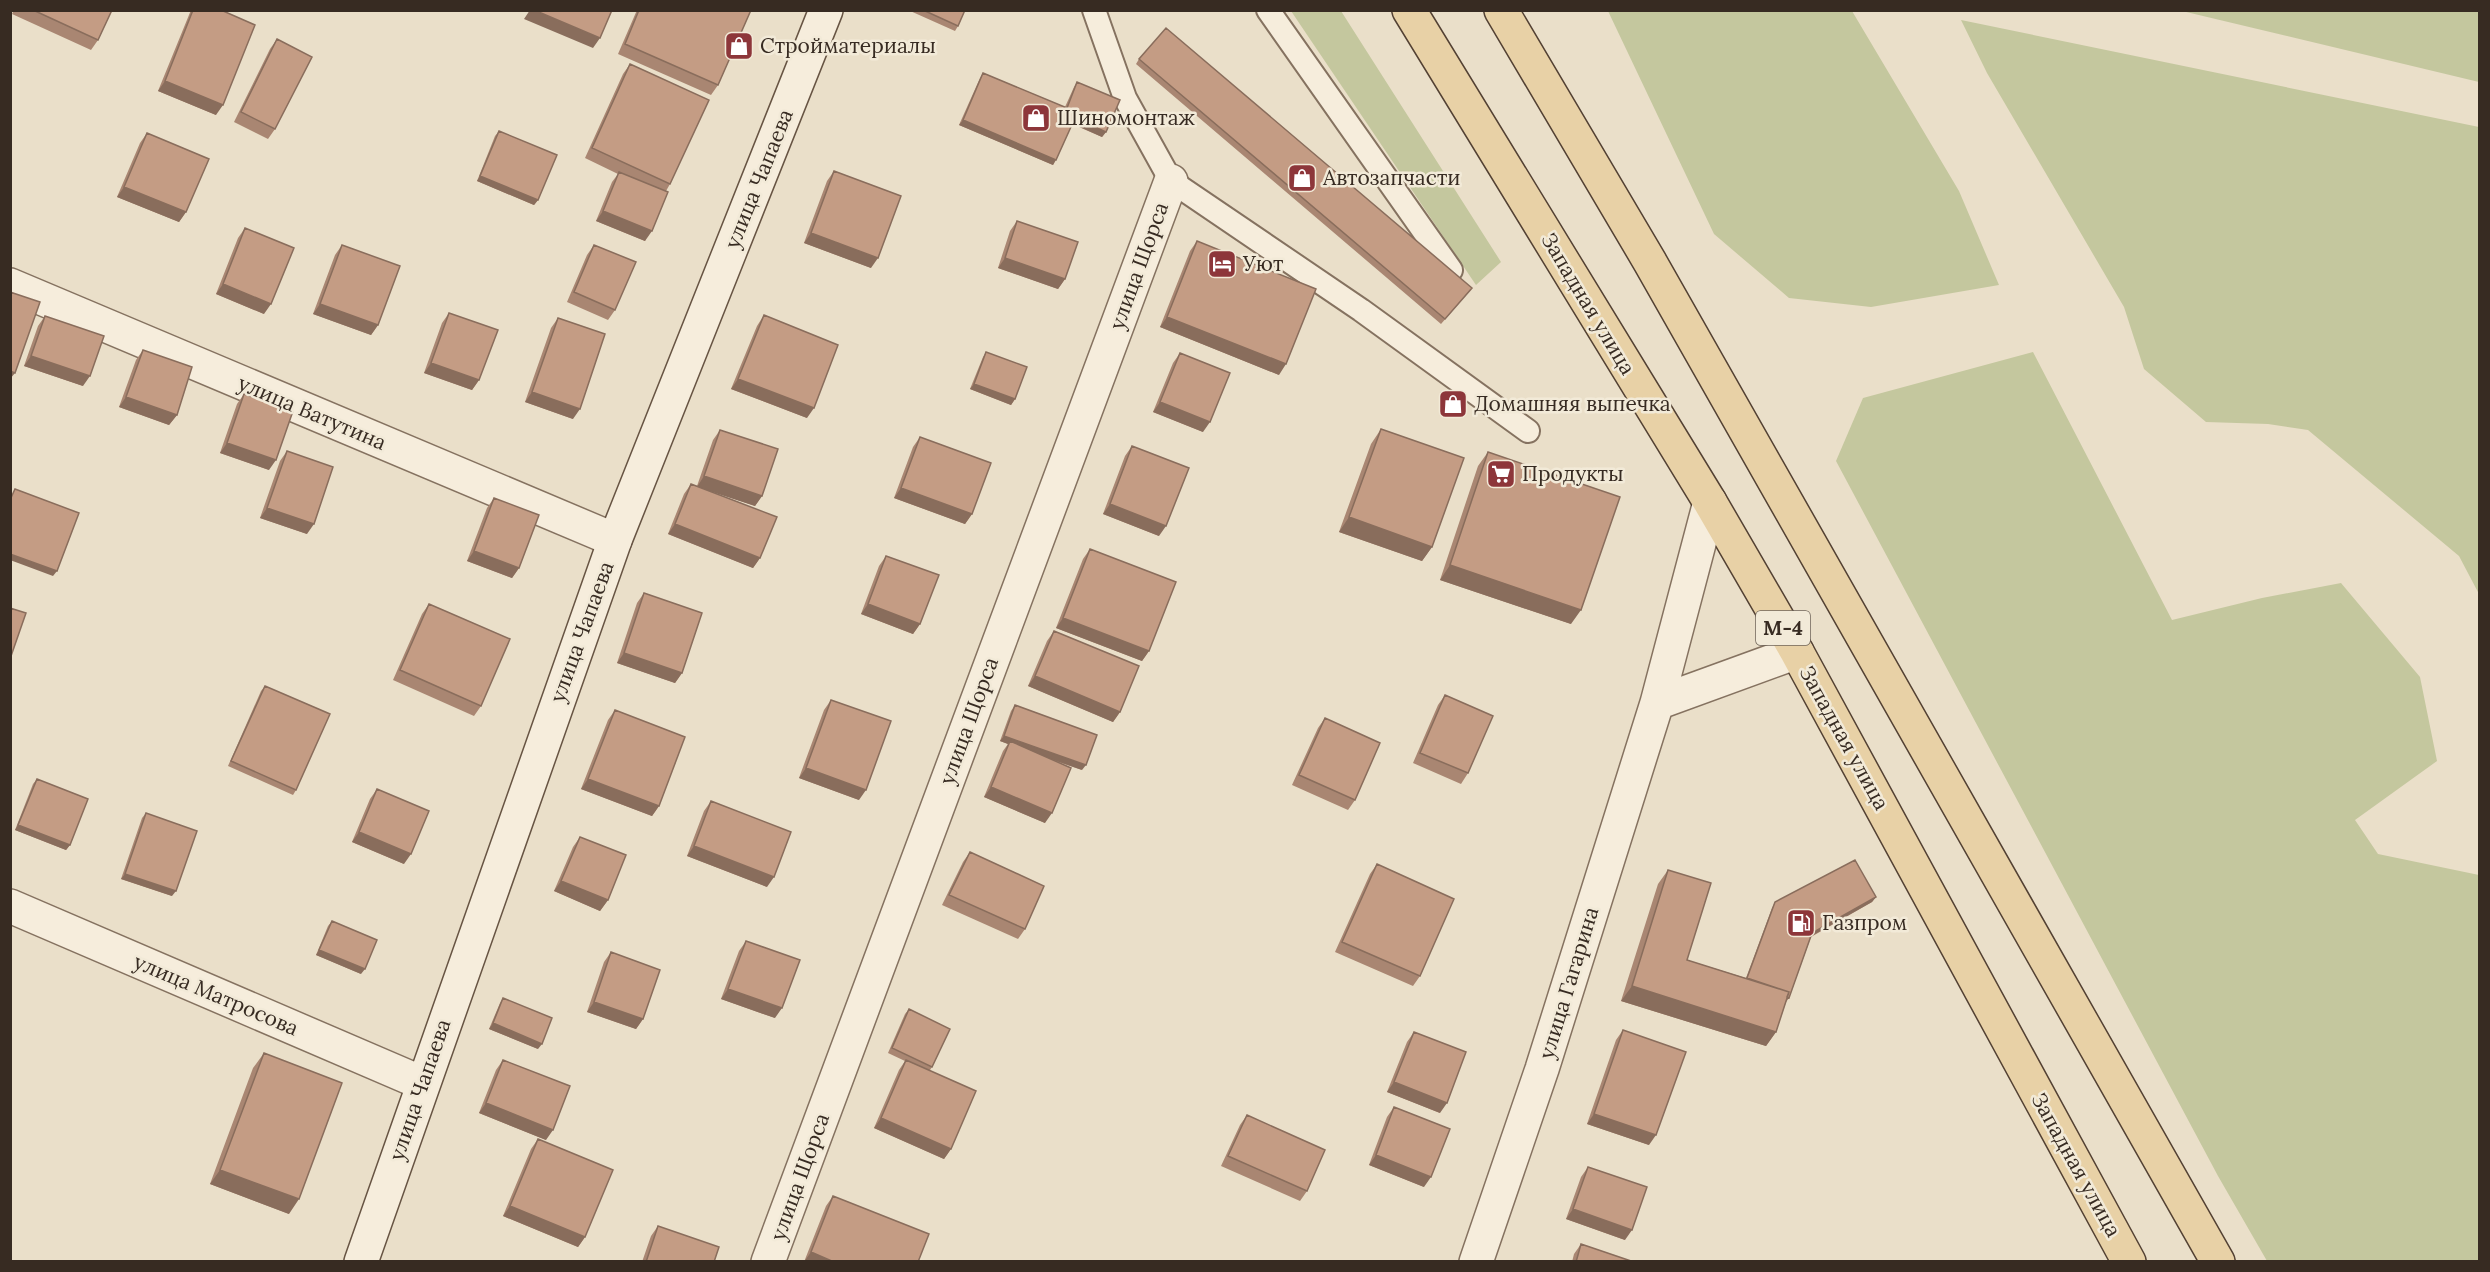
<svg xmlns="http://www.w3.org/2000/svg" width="2490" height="1272" font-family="Lora,serif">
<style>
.green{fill:#c4c79e}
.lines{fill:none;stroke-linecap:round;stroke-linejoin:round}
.service-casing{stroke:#857260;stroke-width:26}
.minor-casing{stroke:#857260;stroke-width:36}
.tertiary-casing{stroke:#857260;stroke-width:36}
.secondary-casing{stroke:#675443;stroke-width:36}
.primary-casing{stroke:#534133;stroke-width:36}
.service{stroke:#f6eddc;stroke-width:22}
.minor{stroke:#f6eddc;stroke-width:33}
.tertiary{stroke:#f6eddc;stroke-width:33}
.secondary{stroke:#f6eddc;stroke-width:33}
.primary{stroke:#e8d1a6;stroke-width:33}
.wall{fill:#a98672}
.shaded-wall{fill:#896d5c}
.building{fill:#c49c84;stroke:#896d5c;stroke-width:1.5}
.labels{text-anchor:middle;stroke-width:5;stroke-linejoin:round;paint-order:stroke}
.shield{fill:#f2ead8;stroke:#6f6459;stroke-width:1.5}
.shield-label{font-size:20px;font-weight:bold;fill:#372b22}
.poi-label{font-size:21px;fill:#372b22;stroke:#f2ead8;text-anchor:start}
.street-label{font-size:21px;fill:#372b22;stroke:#f2ead8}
</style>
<rect width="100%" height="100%" fill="#eadfc9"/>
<path class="green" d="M1291,11H1341L1501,262L1476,285Z
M1608,11H1852L1959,191L1999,285L1871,307L1789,298L1714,234Z
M2182,11H2479V82Z
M1961,20L2479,127V594L2459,556L2308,430L2268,424L2206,422L2144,369L2124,307L1987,73Z
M2033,352L2172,620L2262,598L2341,583L2420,677L2437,761L2355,820L2378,854L2479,875V1261H2267L2218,1176L1836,461L1863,398Z"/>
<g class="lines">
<g class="service-casing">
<path id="service" d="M1094,10L1125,98L1171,181L1361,310L1528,431
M1268,10L1451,270"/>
</g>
<g class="minor-casing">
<path id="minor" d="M10,285L615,540
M10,906L422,1083
M768,1262L1171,181"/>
</g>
<g class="tertiary-casing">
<path id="tertiary" d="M1657,703L1797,652
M1476,1262L1542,1069L1657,703L1710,502"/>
</g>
<g class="secondary-casing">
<path id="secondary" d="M361,1262L615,540L826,10"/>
</g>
<g class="primary-casing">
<path id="primary" d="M1409,10L1710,502L1797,652L2129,1262
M1501,10L1650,262L2218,1262"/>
</g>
<use href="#service" class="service"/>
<use href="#minor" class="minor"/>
<use href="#tertiary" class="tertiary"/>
<use href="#secondary" class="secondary"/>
<use href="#primary" class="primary"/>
</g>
<path class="wall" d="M14,10H112L98,40L91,50L12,14Z
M191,10H221L216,115L158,91Z
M637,10H751L718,85L711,95L618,54Z
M908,10H965L958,26L955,31Z
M277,39L275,129L268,139L234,122L270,49Z
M1139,59L1472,288L1468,293L1441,324L1136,64Z
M630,64L670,184L666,191L645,241L596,221L612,182L618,174L585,158L623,74Z
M983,73L1065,107L1074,87L1077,82L1106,132L1102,137L1072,124L1053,165L959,125L980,78Z
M499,131L538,200L534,205L477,181L495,136Z
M147,133L186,212L179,222L117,197L140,143Z
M834,171L871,268L804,243L827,181Z
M1017,221L1065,279L1058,289L998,268L1010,231Z
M245,228L264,314L216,294L238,238Z
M1197,241L1279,375L1160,327L1190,251Z
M342,245L378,325L371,335L313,314L335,255Z
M594,245L615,310L608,320L567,302L587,255Z
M449,313L479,380L472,390L424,373L442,323Z
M764,315L807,418L731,389L757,326Z
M45,316L83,386L24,366L38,326Z
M558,318L573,419L525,402L551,328Z
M143,350L177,415L169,425L119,407L136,360Z
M986,352L1015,399L1011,405L970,389L983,357Z
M1180,353L1203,432L1153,412L1173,363Z
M244,394L269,470L220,453L237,404Z
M1381,429L1432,547L1422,561L1339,532L1371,444Z
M720,430L762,496L755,506L711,491L760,558L753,568L668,534L684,494L691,484L697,486L713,440Z
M920,437L972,514L965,524L894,498L913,447Z
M1132,446L1159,536L1103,514L1125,456Z
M287,451L307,534L260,518L280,461Z
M1488,452L1571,624L1440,580L1478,466Z
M494,498L519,568L512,578L467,561L487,508Z
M1090,549L1149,651L1142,661L1056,628L1083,559Z
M886,556L920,624L913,634L861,614L879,566Z
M644,593L682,673L675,683L617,663L637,603Z
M429,604L481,706L474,716L393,680L422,614Z
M1054,631L1120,712L1113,722L1028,686L1047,641Z
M265,686L296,790L293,795L228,766L261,691Z
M1445,695L1468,773L1461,784L1413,763L1438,705Z
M831,700L859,800L799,778L824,710Z
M1015,705L1082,770L1052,760L1045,823L984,797L1003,751L1008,744L1000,741L1011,711Z
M615,710L659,806L652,816L581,789L608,720Z
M1325,718L1355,800L1348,810L1292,785L1318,728Z
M37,779L70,845L66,850L15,830L33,784Z
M377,789L404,864L352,842L370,799Z
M711,801L767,887L687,856L704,811Z
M146,813L172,896L121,879L142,818Z
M580,837L608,900L600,911L554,891L573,847Z
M970,852L1025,929L1018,939L942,905L963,862Z
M1377,864L1420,976L1413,986L1335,952L1370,874Z
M1668,870L1687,960L1746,978L1772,908L1775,902L1876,897L1872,902L1811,937L1789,998L1786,1002L1776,1032L1766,1046L1621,1001L1658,884Z
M332,921L361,974L316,955L328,926Z
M746,941L775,1018L721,999L739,951Z
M611,952L643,1019L636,1029L587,1012L604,962Z
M503,998L538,1049L489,1029L500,1003Z
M909,1009L932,1067L930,1070L951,1149L944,1159L874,1128L899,1070L905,1061L888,1053L905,1014Z
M1623,1030L1649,1145L1587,1124L1616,1040Z
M1414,1032L1440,1113L1387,1092L1407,1042Z
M264,1053L289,1214L210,1184L253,1068Z
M503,1060L546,1140L479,1113L496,1070Z
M1394,1107L1424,1187L1369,1165L1387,1117Z
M1247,1115L1307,1191L1300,1201L1221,1166L1240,1125Z
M538,1139L585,1237L578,1247L503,1216L531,1149Z
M1588,1167L1625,1240L1566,1219L1581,1177Z
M833,1196L918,1262H804L826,1206Z
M658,1226L714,1262H642L651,1236Z
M1581,1244L1634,1262H1572L1574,1254Z"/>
<path class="shaded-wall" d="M530,10H534L600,38L593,48L524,19Z
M165,81L223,105L216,115L158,91Z
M1075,118L1106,132L1102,137L1071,123Z
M963,120L1056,160L1053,165L959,125Z
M480,176L538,200L534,205L477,181Z
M124,187L186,212L179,222L117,197Z
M603,211L652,231L645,241L596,221Z
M811,233L878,258L871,268L804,243Z
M1005,258L1065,279L1058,289L998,268Z
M223,284L271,304L264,314L216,294Z
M320,304L378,325L371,335L313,314Z
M1167,317L1286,364L1279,375L1160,327Z
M31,356L90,376L83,386L24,366Z
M431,363L479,380L472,390L424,373Z
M10,371L15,373L10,379Z
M738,379L814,408L807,418L731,389Z
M974,384L1015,399L1011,405L970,389Z
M532,392L580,409L573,419L525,402Z
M126,397L177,415L169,425L119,407Z
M1160,402L1210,422L1203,432L1153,412Z
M227,443L276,460L269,470L220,453Z
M704,476L762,496L755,506L697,487Z
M901,488L972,514L965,524L894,498Z
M1110,504L1166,526L1159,536L1103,514Z
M267,508L314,524L307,534L260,518Z
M1349,517L1432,547L1422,561L1339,532Z
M675,524L760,558L753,568L668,534Z
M474,551L519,568L512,578L467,561Z
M10,554L57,571L53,576L10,560Z
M1450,565L1581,610L1571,624L1440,580Z
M868,604L920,624L913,634L861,614Z
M1063,618L1149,651L1142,661L1056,628Z
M624,653L682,673L675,683L617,663Z
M1035,676L1120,712L1113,722L1028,686Z
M1004,736L1086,765L1082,770L1009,744L1010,741L1008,744L1000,741Z
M806,768L866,790L859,800L799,778Z
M588,779L659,806L652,816L581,789Z
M991,787L1052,813L1045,823L984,797Z
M18,825L70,845L66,850L15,830Z
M359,832L411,854L404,864L352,842Z
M694,846L774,877L767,887L687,856Z
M125,874L176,891L172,896L121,879Z
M561,881L608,900L600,911L554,891Z
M1876,897L1872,902L1808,938L1812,933Z
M319,950L365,969L361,974L316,955Z
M1632,986L1776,1032L1766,1046L1621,1001Z
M728,989L782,1008L775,1018L721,999Z
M594,1002L643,1019L636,1029L587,1012Z
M493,1023L542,1044L538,1049L489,1029Z
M1394,1082L1447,1103L1440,1113L1387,1092Z
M486,1103L553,1130L546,1140L479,1113Z
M1594,1114L1656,1135L1649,1145L1587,1124Z
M881,1118L951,1149L944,1159L874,1128Z
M1376,1155L1431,1177L1424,1187L1369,1165Z
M220,1170L299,1199L289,1214L210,1184Z
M510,1206L585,1237L578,1247L503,1216Z
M1573,1209L1632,1230L1625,1240L1566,1219Z
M811,1252L834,1262H804Z"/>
<path class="building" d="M33,10H112L98,40Z
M193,10H221L255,25L223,105L165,81Z
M534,10H612L600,38Z
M639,10H751L718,85L625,44Z
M923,10H965L958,26Z
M1166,28L1472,288L1445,319L1139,59Z
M277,39L312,57L275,129L241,112Z
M630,64L709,100L670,184L592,148Z
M983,73L1067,108L1077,82L1120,100L1106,132L1075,118L1056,160L963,120Z
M499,131L557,155L538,200L480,176Z
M147,133L209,159L186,212L124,187Z
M834,171L901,196L878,258L811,233Z
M619,172L668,192L652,231L603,211Z
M1017,221L1078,242L1065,279L1005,258Z
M245,228L294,248L271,304L223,284Z
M1197,241L1316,289L1286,364L1167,317Z
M342,245L400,266L378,325L320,304Z
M594,245L636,262L615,310L574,292Z
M10,292L40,302L15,373L10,371Z
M449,313L498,330L479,380L431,363Z
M764,315L838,345L814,408L738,379Z
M45,316L104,336L90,376L31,356Z
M558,318L605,334L580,409L532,392Z
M143,350L192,367L177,415L126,397Z
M986,352L1027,367L1015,399L974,384Z
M1180,353L1230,373L1210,422L1160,402Z
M244,394L293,411L276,460L227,443Z
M1381,429L1464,458L1432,547L1349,517Z
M720,430L778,449L762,496L704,476Z
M920,437L991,463L972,514L901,488Z
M1132,446L1189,468L1166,526L1110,504Z
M287,451L333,467L314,524L267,508Z
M1488,452L1620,497L1581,610L1450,565Z
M691,484L777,517L760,558L675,524Z
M15,489L79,513L57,571L10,554V500Z
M494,498L539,515L519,568L474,551Z
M1090,549L1176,582L1149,651L1063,618Z
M886,556L939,575L920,624L868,604Z
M644,593L702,613L682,673L624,653Z
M429,604L510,639L481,706L400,670Z
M10,608L26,613L10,659Z
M1054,631L1139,666L1120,712L1035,676Z
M265,686L330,714L296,790L231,761Z
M1445,695L1493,716L1468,773L1420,753Z
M831,700L891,721L866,790L806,768Z
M1015,705L1097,735L1086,765L1004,736Z
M615,710L685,737L659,806L588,779Z
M1325,718L1380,743L1355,800L1299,775Z
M1010,741L1071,768L1052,813L991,787Z
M37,779L88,799L70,845L18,825Z
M377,789L429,811L411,854L359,832Z
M711,801L791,832L774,877L694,846Z
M146,813L197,831L176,891L125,874Z
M580,837L626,855L608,900L561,881Z
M970,852L1044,886L1025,929L949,895Z
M1855,860L1876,897L1812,933L1789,998L1787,997L1789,992L1747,978L1775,902Z
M1377,864L1454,899L1420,976L1342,942Z
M1668,870L1711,883L1687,960L1789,992L1776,1032L1632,986Z
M332,921L377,940L365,969L319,950Z
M746,941L800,960L782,1008L728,989Z
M611,952L660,970L643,1019L594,1002Z
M503,998L552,1018L542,1044L493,1023Z
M909,1009L950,1029L932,1067L892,1048Z
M1623,1030L1686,1052L1656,1135L1594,1114Z
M1414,1032L1466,1052L1447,1103L1394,1082Z
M264,1053L342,1083L299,1199L220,1170Z
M503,1060L570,1086L553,1130L486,1103Z
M906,1060L976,1091L951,1149L881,1118Z
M1394,1107L1450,1129L1431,1177L1376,1155Z
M1247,1115L1325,1150L1307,1191L1228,1156Z
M538,1139L613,1170L585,1237L510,1206Z
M1588,1167L1647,1187L1632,1230L1573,1209Z
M833,1196L929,1234L918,1262H834L811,1252Z
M658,1226L719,1247L714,1262H646Z
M1581,1244L1634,1262H1576Z"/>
<defs>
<g id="shop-square" transform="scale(1.5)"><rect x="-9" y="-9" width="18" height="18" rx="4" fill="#8d363a" stroke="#f2ead8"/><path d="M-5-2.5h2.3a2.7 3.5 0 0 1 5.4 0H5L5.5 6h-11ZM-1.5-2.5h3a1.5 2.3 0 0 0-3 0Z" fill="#fff"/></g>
<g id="hotel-square" transform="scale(1.5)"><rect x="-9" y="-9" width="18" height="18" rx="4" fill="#8d363a" stroke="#f2ead8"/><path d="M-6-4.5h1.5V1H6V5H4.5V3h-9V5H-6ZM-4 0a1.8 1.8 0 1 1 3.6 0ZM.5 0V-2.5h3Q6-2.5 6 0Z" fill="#fff"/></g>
<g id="supermarket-square" transform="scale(1.5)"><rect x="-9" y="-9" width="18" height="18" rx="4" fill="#8d363a" stroke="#f2ead8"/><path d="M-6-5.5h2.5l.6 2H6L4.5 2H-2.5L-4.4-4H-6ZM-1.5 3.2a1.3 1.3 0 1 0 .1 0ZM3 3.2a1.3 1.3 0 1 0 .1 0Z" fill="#fff"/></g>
<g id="fuel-square" transform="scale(1.5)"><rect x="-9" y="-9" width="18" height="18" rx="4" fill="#8d363a" stroke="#f2ead8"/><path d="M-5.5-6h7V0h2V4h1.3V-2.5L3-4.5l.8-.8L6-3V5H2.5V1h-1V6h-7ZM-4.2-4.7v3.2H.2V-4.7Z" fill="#fff"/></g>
</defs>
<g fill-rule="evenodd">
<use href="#shop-square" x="739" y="46"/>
<use href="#shop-square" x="1036" y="118"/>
<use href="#shop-square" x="1302" y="178"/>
<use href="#hotel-square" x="1222" y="264"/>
<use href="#shop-square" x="1453" y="404"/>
<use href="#supermarket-square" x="1501" y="474"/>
<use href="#fuel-square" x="1801" y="923"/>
</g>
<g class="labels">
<rect class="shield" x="1756" y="611" width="54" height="34" rx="4.5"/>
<g class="shield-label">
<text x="1783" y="635">М-4</text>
</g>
<g class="poi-label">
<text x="760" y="53">Стройматериалы</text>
<text x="1057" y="125">Шиномонтаж</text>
<text x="1323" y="185">Автозапчасти</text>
<text x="1243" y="271">Уют</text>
<text x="1474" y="411">Домашняя выпечка</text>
<text x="1522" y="481">Продукты</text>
<text x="1822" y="930">Газпром</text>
</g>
<g class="street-label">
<text transform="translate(759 179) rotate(-68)" y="7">улица Чапаева</text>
<text transform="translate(1139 266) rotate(-70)" y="7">улица Щорса</text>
<text transform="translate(1588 304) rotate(59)" y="7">Западная улица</text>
<text transform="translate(312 413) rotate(23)" y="7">улица Ватутина</text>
<text transform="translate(582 632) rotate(-70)" y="7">улица Чапаева</text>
<text transform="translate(969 721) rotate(-70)" y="7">улица Щорса</text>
<text transform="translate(1844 738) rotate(61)" y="7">Западная улица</text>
<text transform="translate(1569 983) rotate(-73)" y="7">улица Гагарина</text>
<text transform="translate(216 995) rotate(23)" y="7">улица Матросова</text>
<text transform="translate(420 1090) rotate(-71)" y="7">улица Чапаева</text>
<text transform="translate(2076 1165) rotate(61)" y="7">Западная улица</text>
<text transform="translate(800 1177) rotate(-70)" y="7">улица Щорса</text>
</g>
</g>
<rect width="2490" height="1272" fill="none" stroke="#372b22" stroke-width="24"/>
</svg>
